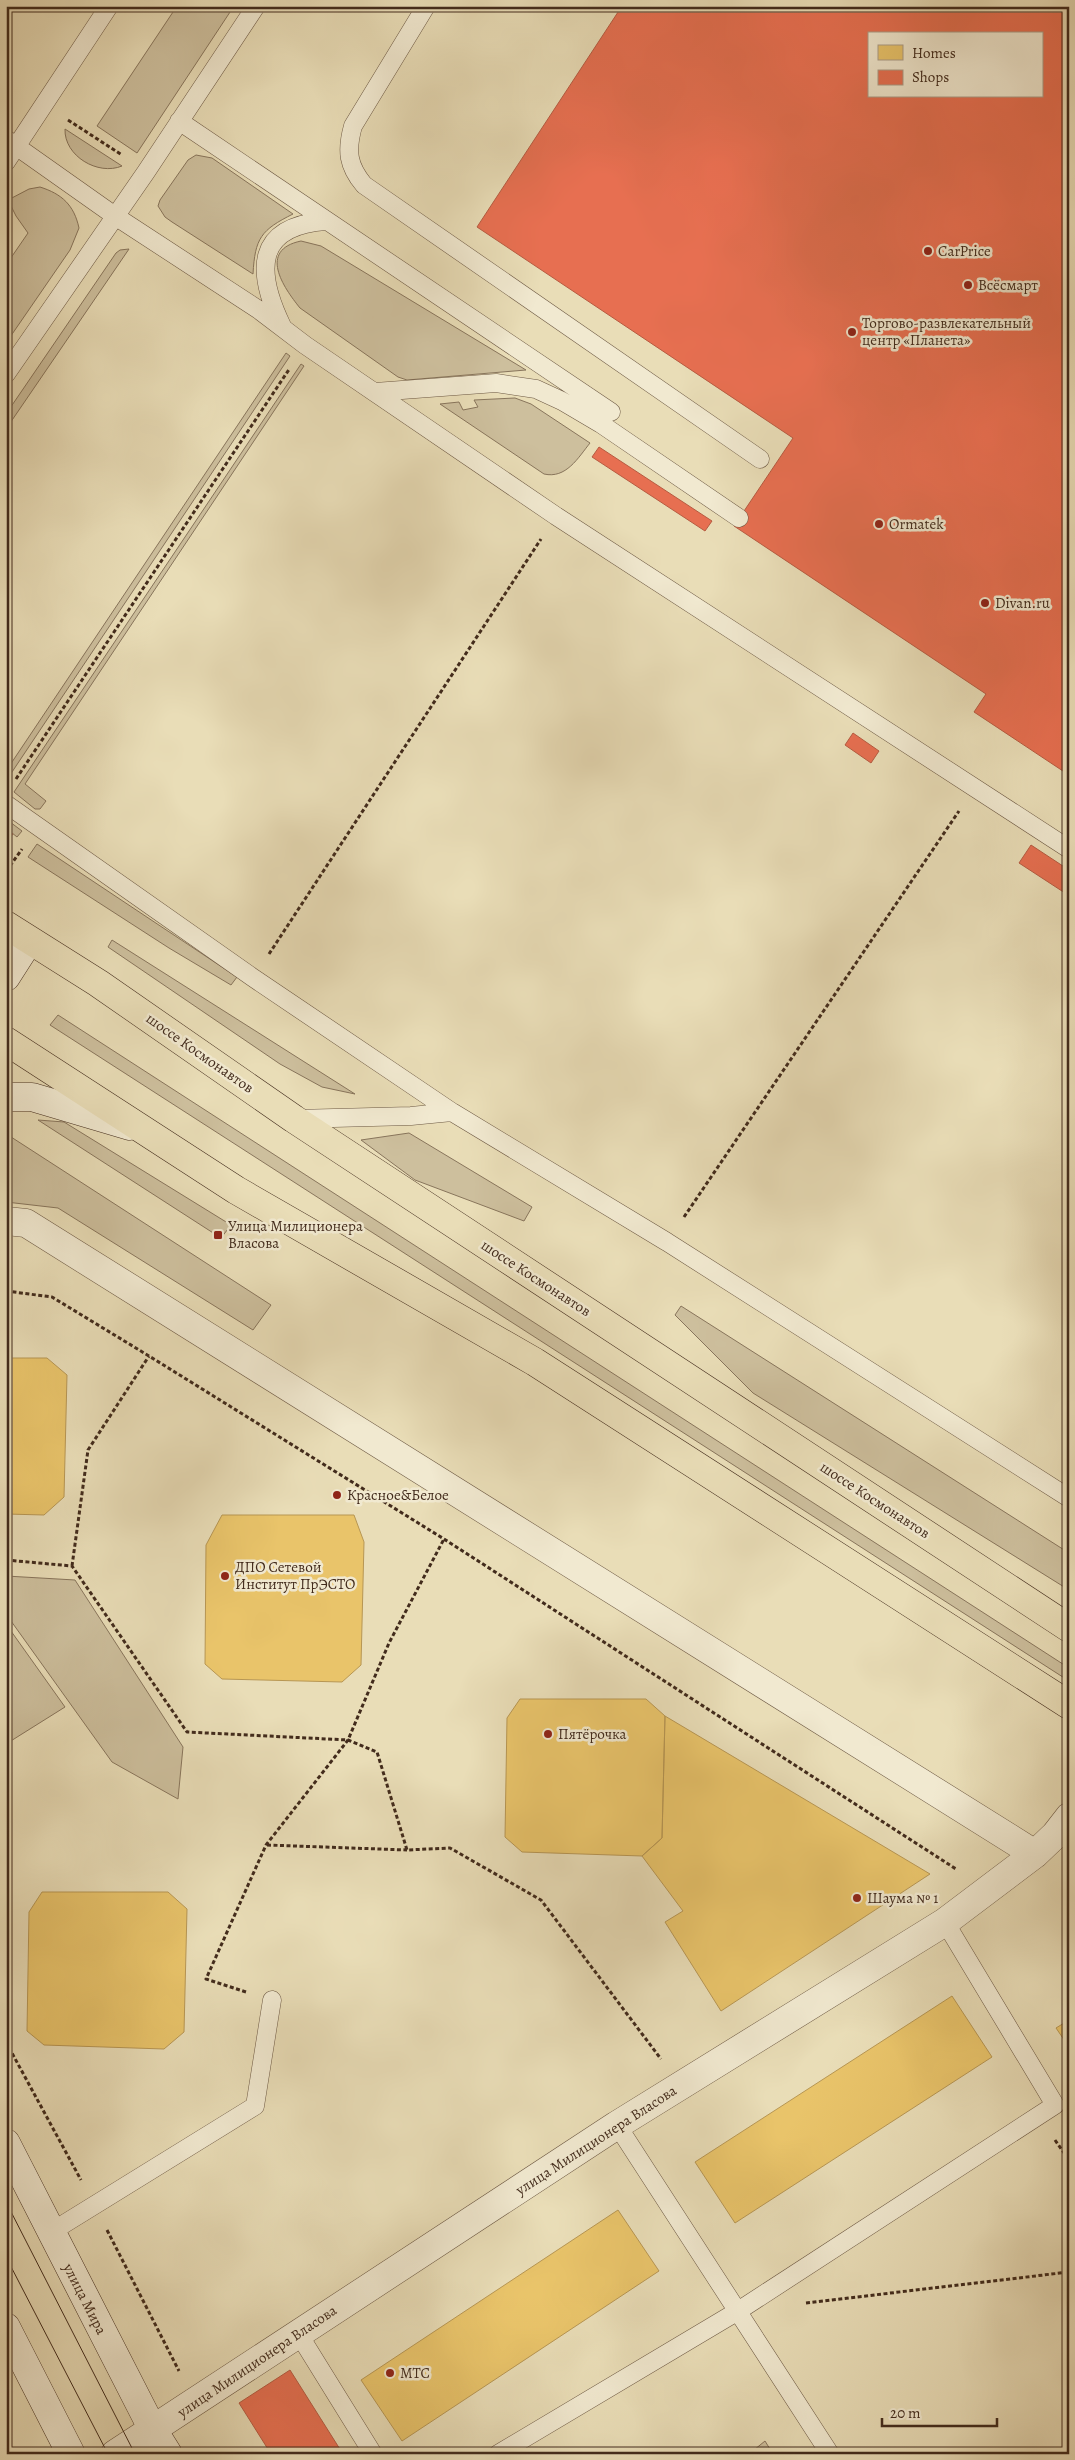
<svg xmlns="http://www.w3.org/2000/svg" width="1075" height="2460" font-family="Alegreya,serif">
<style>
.green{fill:#cdbf9d;stroke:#88755c}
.homes{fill:#e9c46a;stroke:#b79653}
.shops{fill:#e76f51;stroke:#b65b41;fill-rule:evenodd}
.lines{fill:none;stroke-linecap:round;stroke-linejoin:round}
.service-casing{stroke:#6c5843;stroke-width:19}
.minor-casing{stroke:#6c5843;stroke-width:29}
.secondary-casing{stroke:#422b1c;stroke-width:29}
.primary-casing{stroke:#422b1c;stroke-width:29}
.path{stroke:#422b1c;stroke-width:3;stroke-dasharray:4 2.5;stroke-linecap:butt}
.service{stroke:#f1e9d0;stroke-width:18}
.minor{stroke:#f1e9d0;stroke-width:28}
.secondary{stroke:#f1e9d0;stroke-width:28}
.primary{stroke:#e9ddb7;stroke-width:28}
.tram{stroke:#422b1c;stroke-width:1}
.poi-dot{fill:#8f2418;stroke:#f1e9d0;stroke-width:2}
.labels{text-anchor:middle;stroke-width:5;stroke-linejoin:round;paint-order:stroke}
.poi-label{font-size:15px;fill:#422b1c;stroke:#f1e9d0;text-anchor:start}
.street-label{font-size:15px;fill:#422b1c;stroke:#f1e9d0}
</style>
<rect width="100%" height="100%" fill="#e9ddb7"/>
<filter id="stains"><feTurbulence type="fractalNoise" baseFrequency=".004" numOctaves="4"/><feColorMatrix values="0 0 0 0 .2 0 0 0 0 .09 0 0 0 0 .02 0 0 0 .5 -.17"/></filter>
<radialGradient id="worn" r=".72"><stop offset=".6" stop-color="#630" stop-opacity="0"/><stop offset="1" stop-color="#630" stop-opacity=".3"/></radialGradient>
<path class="green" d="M177,6H234L137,153L97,126Z
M65,129L122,166C98,176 64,156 65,129Z
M196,155L212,158L293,214C261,230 255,238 253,274L172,222L165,217L158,206L160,200L188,160Z
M40,187C62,194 74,205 79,228L70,250L6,343V265L28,233L16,216L8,200L29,189Z
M301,241L321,246L526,370L407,380L398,377L300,308C283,287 258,250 301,241Z
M129,249L6,429V414L116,253L120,250Z
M286,353L290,356L6,781V767L8,768Z
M301,364L304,366L25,784L46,801L40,809H35L14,792Z
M515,398L531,404L590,443C578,458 566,479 544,474L440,404L459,402L463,410L478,407L474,400Z
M6,819L22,831L17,837L6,828Z
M37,844L237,977L231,985L169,948L28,857Z
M112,940L355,1094L322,1087L280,1064L108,947Z
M58,1015L1069,1668V1681L50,1025Z
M38,1120L64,1122L231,1225L221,1238Z
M409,1133L532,1207L524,1221L415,1180L361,1140Z
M8,1135L271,1305L253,1330L58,1208L6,1202V1138Z
M681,1306L1069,1553V1590L753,1393L675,1315Z
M6,1576L75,1580L183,1747L178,1799L112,1762L6,1614Z
M6,1624L65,1707L6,1744Z
M765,2441L773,2454H749Z"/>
<path class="homes" d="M6,1358H47L67,1375L64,1497L44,1515L6,1514Z
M222,1515H354L364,1542L361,1665L342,1682L222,1679L205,1664L206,1545Z
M520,1699H646L665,1716L662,1838L642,1856L522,1852L505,1837L507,1718Z
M665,1716L930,1874L721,2011L665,1922L683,1911L642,1856L662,1838Z
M42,1892H168L187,1909L184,2032L164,2049L44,2045L27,2031L29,1912Z
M952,1996L992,2057L735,2223L695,2162Z
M1069,2020V2047L1056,2028Z
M618,2210L659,2271L402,2441L361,2380Z"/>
<path class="shops" d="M622,6H1069V775L974,712L986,694L734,526L793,438L477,227ZM869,34H1041V96H869Z
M599,447L712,521L705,531L592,457Z
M853,733L879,751L871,763L845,745Z
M6,828L13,834L9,839L6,837Z
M1031,845L1069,870V886L1065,893L1019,863Z
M290,2370L343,2454H271L239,2403Z"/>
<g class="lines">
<g class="service-casing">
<path id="service" d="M426,6L353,126C346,151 348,166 364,185L760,459
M179,121L611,412
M6,139L115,216L259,310L305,345L556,516L1069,849
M6,162L109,6
M282,326C256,272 254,226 326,221
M6,374L146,172L256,6
M375,392L496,383L536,389L562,401L601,424L739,518
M6,804L252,977L452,1112L667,1242L1069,1498
M295,1119L411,1116L452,1112
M617,2125L830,2454
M51,2232L255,2106L272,2000
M298,2333L373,2454
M498,2454L738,2311L1055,2105L945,1922"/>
</g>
<g class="minor-casing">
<path id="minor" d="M6,1221L26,1223L1035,1854
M115,2454L617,2125L945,1922L1035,1854L1055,1835L1069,1817"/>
</g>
<g class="secondary-casing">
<path id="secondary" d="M6,977L29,941
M6,1097H32L130,1126
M6,2143L153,2430L168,2454
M6,2327L71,2454"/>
</g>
<g class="primary-casing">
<path id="primary" d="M6,925L98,983L294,1119L1069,1628
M6,1041L236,1190L535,1362L1069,1705"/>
</g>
<path class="path" d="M68,120L122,155
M16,779L290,368
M10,866L22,849
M269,954L541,539
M684,1217L959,811
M6,1291L52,1297L149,1356L444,1539L956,1869
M1065,1535L1069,1529
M6,1560L72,1566L187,1732L348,1740L377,1752L407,1850L450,1848L541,1900L661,2059
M72,1566L88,1450L149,1356
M267,1845L407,1850
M246,1992L206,1979L266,1845L348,1740L389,1643L444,1539
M6,2042L81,2180
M1055,2140L1069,2160
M107,2230L179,2371
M806,2303L1069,2272"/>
<use href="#service" class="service"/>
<use href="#minor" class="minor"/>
<use href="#secondary" class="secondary"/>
<use href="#primary" class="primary"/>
<path class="tram" d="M6,2202L135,2454
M6,2257L108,2454"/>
</g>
<g class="poi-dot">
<circle cx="928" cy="251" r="5"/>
<circle cx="968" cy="285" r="5"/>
<circle cx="852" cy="332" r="5"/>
<circle cx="879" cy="524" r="5"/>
<circle cx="985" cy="603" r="5"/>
<rect x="213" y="1230" width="10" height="10" rx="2.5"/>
<circle cx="337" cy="1495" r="5"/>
<circle cx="225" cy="1576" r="5"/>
<circle cx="548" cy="1734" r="5"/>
<circle cx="857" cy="1898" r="5"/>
<circle cx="390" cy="2373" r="5"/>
</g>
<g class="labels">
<g class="poi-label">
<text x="938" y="256">CarPrice</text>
<text x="978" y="290">Всёсмарт</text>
<text x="862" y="328">Торгово-развлекательный<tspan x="862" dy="17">центр «Планета»</tspan></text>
<text x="889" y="529">Ormatek</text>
<text x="995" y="608">Divan.ru</text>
<text x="228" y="1231">Улица Милиционера<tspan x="228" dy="17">Власова</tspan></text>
<text x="347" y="1500">Красное&amp;Белое</text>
<text x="235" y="1572">ДПО Сетевой<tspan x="235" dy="17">Институт ПрЭСТО</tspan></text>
<text x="558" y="1739">Пятёрочка</text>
<text x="867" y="1903">Шаума № 1</text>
<text x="400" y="2378">МТС</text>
</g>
<g class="street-label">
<text transform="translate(200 1053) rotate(35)" y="5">шоссе Космонавтов</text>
<text transform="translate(536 1278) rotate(33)" y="5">шоссе Космонавтов</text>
<text transform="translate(875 1500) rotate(33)" y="5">шоссе Космонавтов</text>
<text transform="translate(596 2140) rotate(-33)" y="5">улица Милиционера Власова</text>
<text transform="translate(85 2299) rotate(63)" y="5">улица Мира</text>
<text transform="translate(257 2361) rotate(-34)" y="5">улица Милиционера Власова</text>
</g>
</g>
<rect width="1075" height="2460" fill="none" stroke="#e9ddb7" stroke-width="25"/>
<rect x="8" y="8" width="1060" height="2445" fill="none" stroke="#422b1c" stroke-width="2.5"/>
<rect x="12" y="12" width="1050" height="2435" fill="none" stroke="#422b1c"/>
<rect x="868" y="32" width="175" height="65" fill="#f1e9d0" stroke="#ab9d88"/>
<rect x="878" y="45" width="25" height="15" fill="#e9c46a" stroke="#ab9d88"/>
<text x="912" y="58" font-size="15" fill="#422b1c">Homes</text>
<rect x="878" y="70" width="25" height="15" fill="#e76f51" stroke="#ab9d88"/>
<text x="912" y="82" font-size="15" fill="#422b1c">Shops</text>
<path d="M882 2418v8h115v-8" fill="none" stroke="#422b1c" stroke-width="2.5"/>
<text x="890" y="2418" font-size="15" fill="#422b1c" stroke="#f1e9d0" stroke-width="4" paint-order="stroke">20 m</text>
<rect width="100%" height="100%" filter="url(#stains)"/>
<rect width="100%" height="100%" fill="url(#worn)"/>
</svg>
